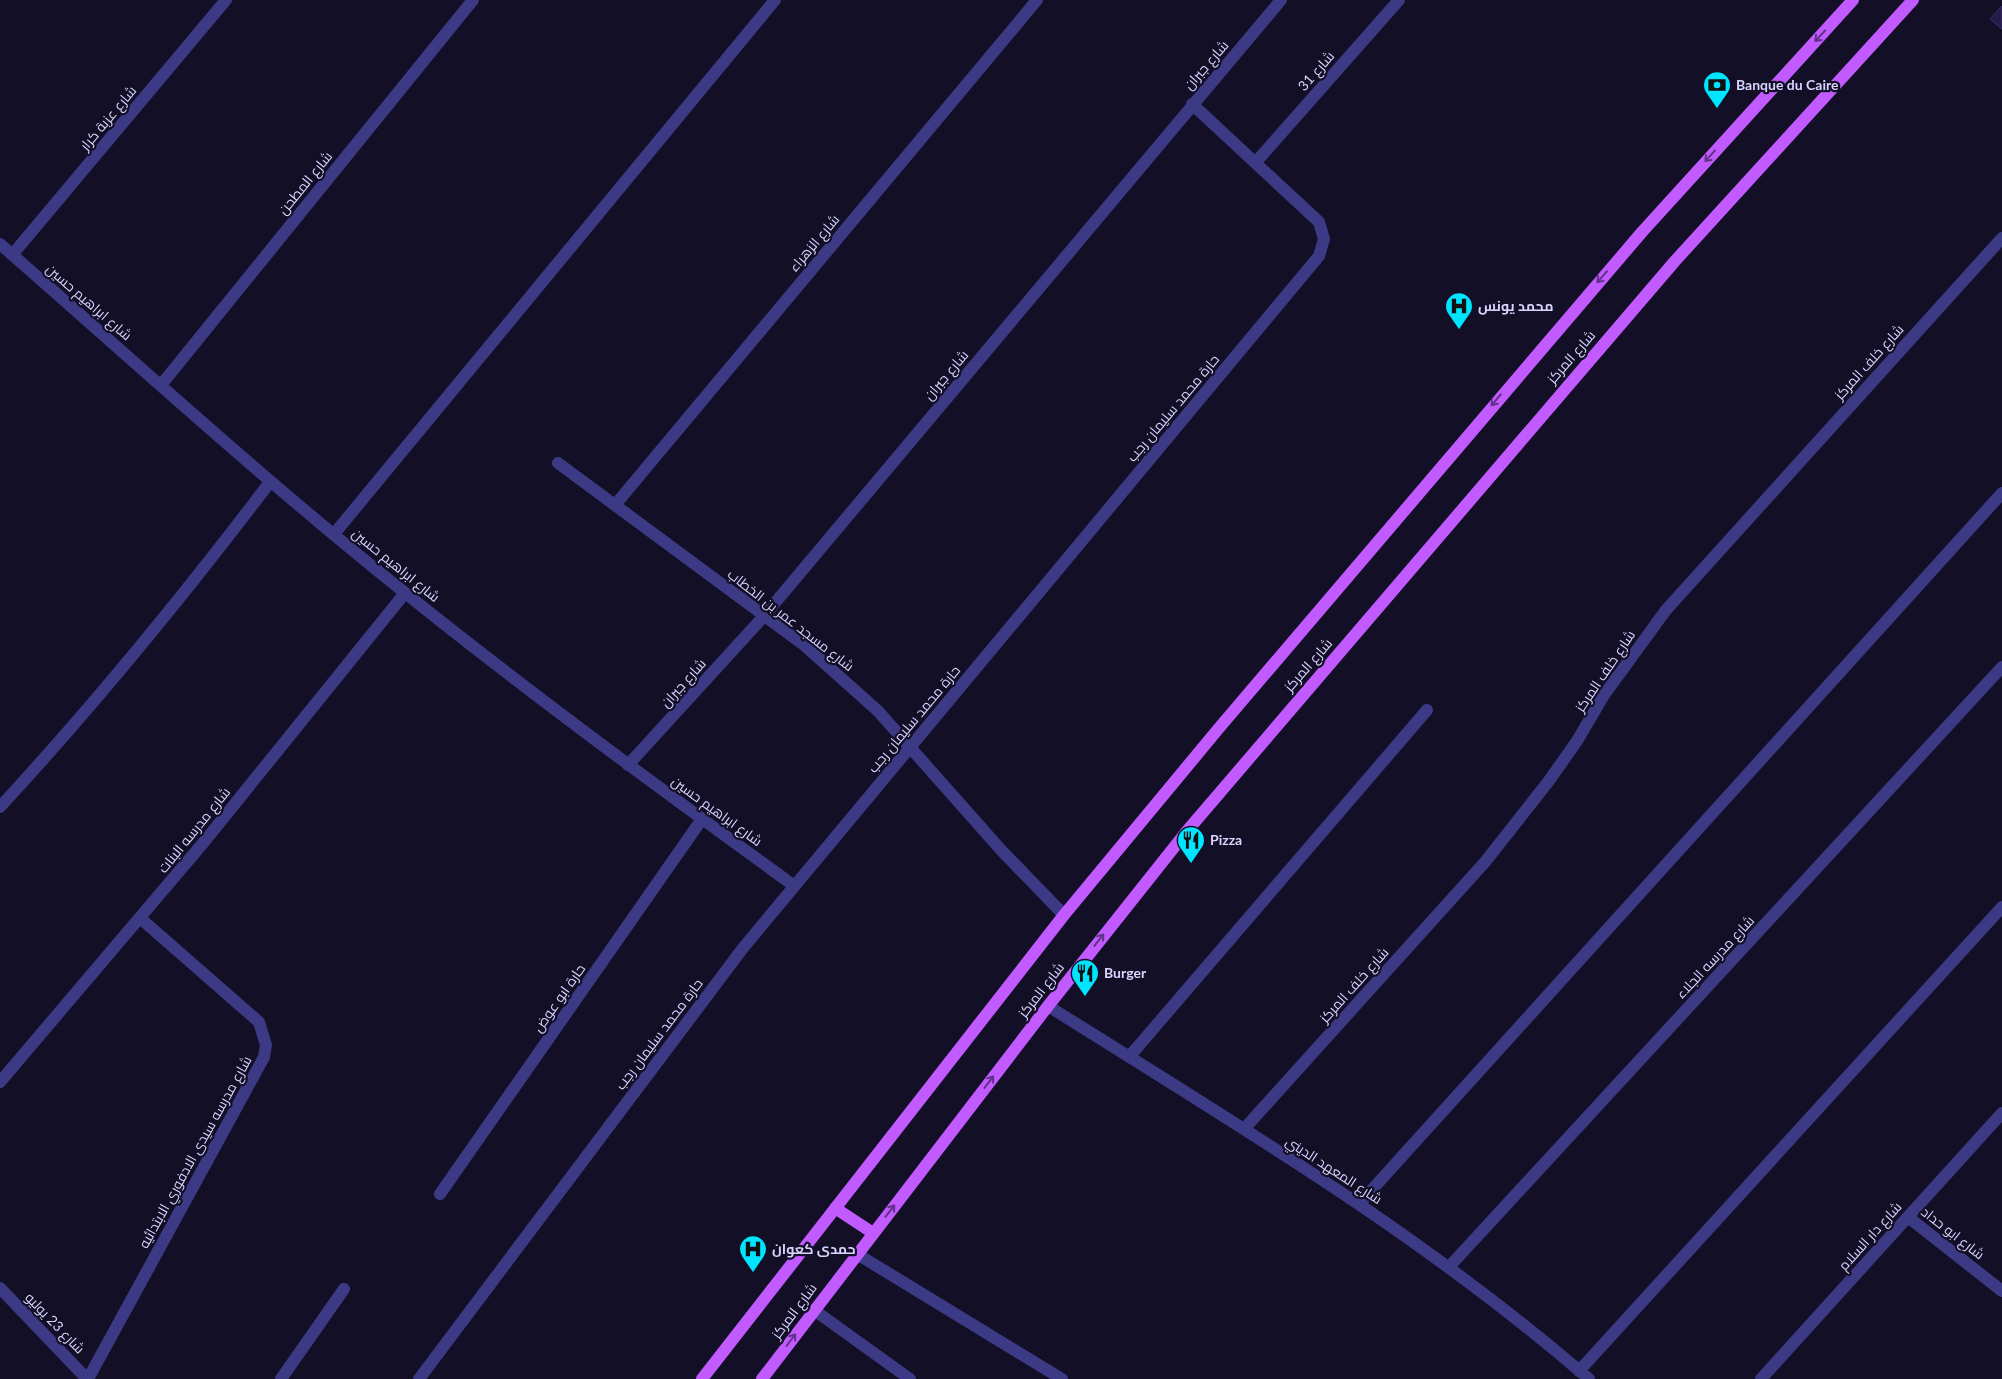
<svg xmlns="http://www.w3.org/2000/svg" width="2002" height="1379" font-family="Lato,Cairo,sans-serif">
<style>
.building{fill:#241b47;stroke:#3b2d73}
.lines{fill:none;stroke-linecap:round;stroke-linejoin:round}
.service{stroke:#3d3a85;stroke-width:12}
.minor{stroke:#3d3a85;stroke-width:12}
.primary{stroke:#c25bff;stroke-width:12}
.oneway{stroke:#623188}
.labels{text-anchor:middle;stroke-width:4.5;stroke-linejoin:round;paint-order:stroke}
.street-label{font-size:14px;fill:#d9d4ff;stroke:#130f26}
.poi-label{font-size:14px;font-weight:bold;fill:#d9d4ff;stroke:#130f26;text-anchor:start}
</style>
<rect width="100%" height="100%" fill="#130f26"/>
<path class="building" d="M2002,6V29L1990,19Z"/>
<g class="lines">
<path class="service" d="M857,1254L1062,1379"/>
<path class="minor" d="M1256,162L1399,0
M0,244C134,361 265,481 404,592C531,694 662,790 793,885
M12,255L226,0
M161,385L473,0
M558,463L804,645L878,711L1001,850L1064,915
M615,505L1037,0
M334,534L775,0
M628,765L764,616L1281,0
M0,807C96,703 185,594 270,482
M1048,1006C1233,1122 1423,1235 1589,1379
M1129,1057L1427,710
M0,1082L204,842L405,593
M1244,1129L1485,862L1548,782L1577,741L1604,695L1666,610L2002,238
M440,1194L702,819
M1359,1204L2002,493
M1908,1217L2002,1291
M1449,1267L2002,667
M0,1288L87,1379
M814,1310L910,1379
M1579,1371L2002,907
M88,1379L264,1057L266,1045L259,1022L140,918
M281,1379L344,1289
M419,1379L743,948L1319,256L1324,239L1319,222L1192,104
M1761,1379L2002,1113"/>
<path class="primary" d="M835,1208L873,1233
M702,1379L1064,915L1219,728L1642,232L1853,0
M762,1379L1048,1006L1187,831L1675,261L1913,0"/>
</g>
<defs><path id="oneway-shaft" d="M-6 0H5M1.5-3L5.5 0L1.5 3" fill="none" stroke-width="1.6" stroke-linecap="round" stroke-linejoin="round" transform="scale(1.25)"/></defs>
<g class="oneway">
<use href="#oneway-shaft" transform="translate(1820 36) rotate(133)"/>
<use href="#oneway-shaft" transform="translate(1710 156) rotate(132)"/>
<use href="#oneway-shaft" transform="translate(1602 277) rotate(131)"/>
<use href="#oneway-shaft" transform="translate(1496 400) rotate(130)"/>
<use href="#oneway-shaft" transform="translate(1099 940) rotate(-52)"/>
<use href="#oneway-shaft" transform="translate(989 1082) rotate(-52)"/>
<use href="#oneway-shaft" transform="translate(890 1211) rotate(-52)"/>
<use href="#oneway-shaft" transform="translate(791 1340) rotate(-53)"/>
</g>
<defs>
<g id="bank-pin" transform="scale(1.4375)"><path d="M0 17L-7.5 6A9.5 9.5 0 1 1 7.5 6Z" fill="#00e5ff" stroke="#130f26"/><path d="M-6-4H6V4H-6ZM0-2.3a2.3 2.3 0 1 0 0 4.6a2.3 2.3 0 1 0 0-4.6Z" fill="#111"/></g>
<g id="hospital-pin" transform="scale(1.4375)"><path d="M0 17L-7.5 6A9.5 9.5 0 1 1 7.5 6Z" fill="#00e5ff" stroke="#130f26"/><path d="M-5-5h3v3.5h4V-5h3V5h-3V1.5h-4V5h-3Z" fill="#111"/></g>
<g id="restaurant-pin" transform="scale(1.4375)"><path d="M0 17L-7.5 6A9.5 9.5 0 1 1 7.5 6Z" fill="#00e5ff" stroke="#130f26"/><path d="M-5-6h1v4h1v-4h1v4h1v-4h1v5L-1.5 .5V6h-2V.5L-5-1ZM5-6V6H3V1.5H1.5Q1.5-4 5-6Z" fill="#111"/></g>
</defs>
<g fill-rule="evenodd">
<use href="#bank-pin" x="1717" y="85"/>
<use href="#hospital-pin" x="1459" y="306"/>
<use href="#restaurant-pin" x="1191" y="840"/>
<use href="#restaurant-pin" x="1085" y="973"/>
<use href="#hospital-pin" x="753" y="1249"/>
</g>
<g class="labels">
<g class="street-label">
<text transform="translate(1206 65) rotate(-49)" y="5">شارع جبران</text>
<text transform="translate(1316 71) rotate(-49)" y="5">شارع 31</text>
<text transform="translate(108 118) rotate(-50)" y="5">شارع عزبة كرار</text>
<text transform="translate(305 183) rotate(-51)" y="5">شارع المطحن</text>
<text transform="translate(814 243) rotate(-50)" y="5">شارع الزهراء</text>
<text transform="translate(89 302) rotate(41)" y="5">شارع ابراهيم حسين</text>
<text transform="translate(1571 357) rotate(-49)" y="5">شارع المركز</text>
<text transform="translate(1869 362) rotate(-48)" y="5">شارع خلف المركز</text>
<text transform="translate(946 375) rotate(-50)" y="5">شارع جبران</text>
<text transform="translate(1173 408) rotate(-50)" y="5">حارة محمد سليمان رجب</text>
<text transform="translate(396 565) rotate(39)" y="5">شارع ابراهيم حسين</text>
<text transform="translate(791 620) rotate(38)" y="5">شارع مسجد عمر بن الخطاب</text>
<text transform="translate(1308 665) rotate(-49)" y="5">شارع المركز</text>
<text transform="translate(1605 671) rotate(-56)" y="5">شارع خلف المركز</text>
<text transform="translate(683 683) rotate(-48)" y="5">شارع جبران</text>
<text transform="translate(914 719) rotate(-50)" y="5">حارة محمد سليمان رجب</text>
<text transform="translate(717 811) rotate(36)" y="5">شارع ابراهيم حسين</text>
<text transform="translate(194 830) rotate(-51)" y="5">شارع مدرسه البنات</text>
<text transform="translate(1715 957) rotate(-47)" y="5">شارع مدرسه الجلاء</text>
<text transform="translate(1354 985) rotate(-48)" y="5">شارع خلف المركز</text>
<text transform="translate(1041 990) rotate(-52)" y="5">شارع المركز</text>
<text transform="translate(559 998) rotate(-55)" y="5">حارة ابو عوض</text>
<text transform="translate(659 1034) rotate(-53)" y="5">حارة محمد سليمان رجب</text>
<text transform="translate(195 1152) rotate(-61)" y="5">شارع مدرسه سيدى الادفوري الابتدائيه</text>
<text transform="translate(1334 1170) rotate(33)" y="5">شارع المعهد الديني</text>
<text transform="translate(1953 1233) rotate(38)" y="5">شارع ابو حداد</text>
<text transform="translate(1870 1236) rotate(-48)" y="5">شارع دار السلام</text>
<text transform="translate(794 1311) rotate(-53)" y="5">شارع المركز</text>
<text transform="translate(55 1323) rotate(46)" y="5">شارع 23 يوليو</text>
</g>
<g class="poi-label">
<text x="1736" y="90">Banque du Caire</text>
<text x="1478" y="311">محمد يونس</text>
<text x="1210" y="845">Pizza</text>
<text x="1104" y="978">Burger</text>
<text x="772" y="1254">حمدى كعوان</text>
</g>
</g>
</svg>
